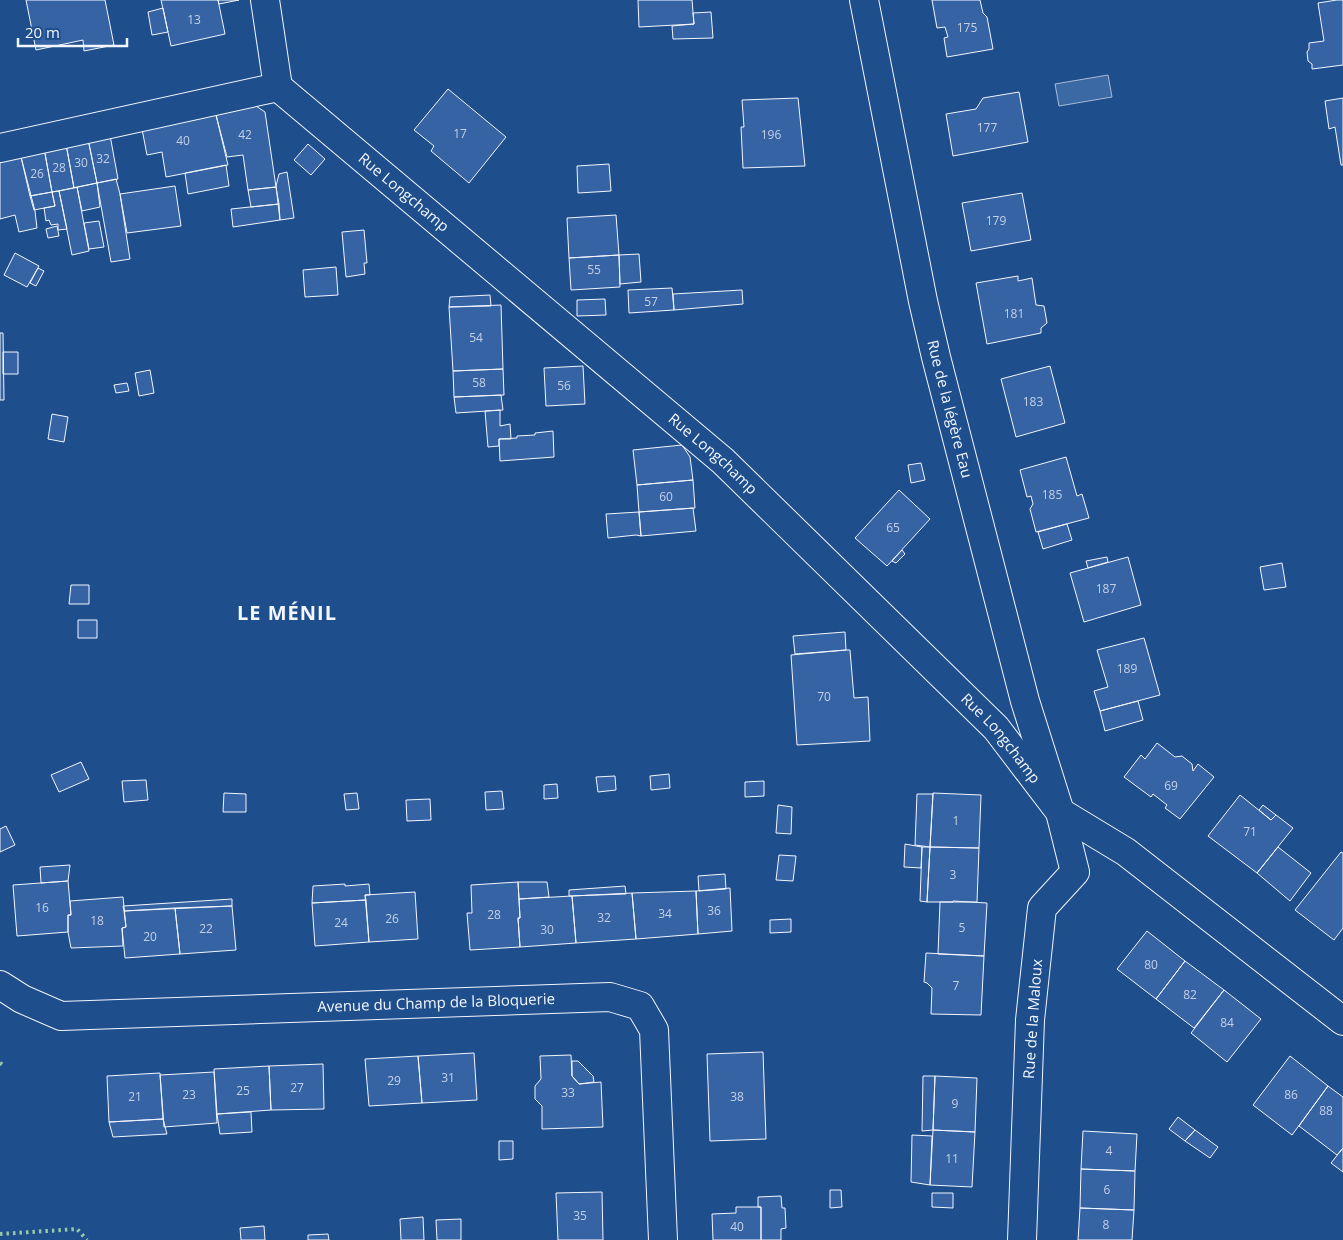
<svg xmlns="http://www.w3.org/2000/svg" width="1343" height="1240" font-family="'Open Sans',sans-serif">
<style>
.water{fill:#3b69a3;stroke:#a8bbd7}
.building{fill:#3563a3;stroke:#f2f6ff}
.lines{fill:none;stroke-linecap:round;stroke-linejoin:round}
.minor-casing{stroke:#f2f6ff;stroke-width:30}
.minor{stroke:#1f4e8c;stroke-width:28}
.hedge{stroke:#97c8a6;stroke-width:4;stroke-dasharray:2.5 4;stroke-linecap:butt}
.labels{text-anchor:middle;stroke-width:4;stroke-linejoin:round;paint-order:stroke}
.number-label{font-size:12px;fill:#c3d1e8}
.street-label{font-size:15px;fill:#f2f6ff;stroke:#1f4e8c}
.district-label{font-size:20px;font-weight:bold;letter-spacing:1px;fill:#f2f6ff;stroke:#1f4e8c}
</style>
<rect width="100%" height="100%" fill="#1f4e8c"/>
<path class="water" d="M1108,75L1112,97L1059,106L1055,84Z"/>
<path class="building" d="M26,0H105L114,45L84,51L83,40L36,50Z
M161,0H218L225,34L171,46Z
M218,0H239L219,4Z
M638,0H692L694,24L639,27Z
M932,0H980L983,13L987,17L993,49L947,57L944,38L948,37L945,27L937,28Z
M1337,0H1343V65L1312,69V64L1308,61L1307,52L1309,49V43L1324,41L1318,3Z
M163,8L168,32L152,35L148,12Z
M711,12L713,38L673,39L672,26L694,24L693,13Z
M448,89L506,137L469,183L431,151L434,146L414,130Z
M1019,92L1028,142L953,156L946,114L976,109L983,98Z
M798,98L805,166L743,168L741,127H744L742,100Z
M1343,98V165H1341L1335,127L1329,129L1325,101Z
M256,106L265,112L276,187L248,190L243,155L227,157L216,115Z
M216,115L228,165L166,177L162,152L147,155L142,129Z
M110,135L118,179L97,183L88,139Z
M88,139L97,183L74,188L66,144Z
M66,144L74,188L52,192L44,148Z
M308,144L325,159L311,175L294,160Z
M44,148L52,192L30,196L21,157Z
M21,157L35,211L37,228L19,232L15,215L0,219V161Z
M609,164L611,191L578,193L577,166Z
M226,165L229,186L188,194L185,173Z
M287,172L294,218L280,220L276,186L279,174Z
M116,179L120,194L130,259L111,262L97,183Z
M97,183L100,207L82,211L77,187Z
M175,186L181,226L127,233L120,194Z
M77,187L89,251L72,255L59,191Z
M276,187L279,204L251,207L248,190Z
M59,191L67,229L58,230V224L51,225L49,220L46,221L44,208L55,206L52,192Z
M52,192L55,206L34,210L30,196Z
M1022,193L1031,240L971,251L962,203Z
M279,204L280,220L233,227L231,209Z
M616,215L619,255L569,258L567,218Z
M99,221L104,247L89,249L84,223Z
M57,226L59,236L48,238L46,229Z
M364,230L367,263H364L365,274L346,277L342,232Z
M15,253L39,266L27,287L4,275Z
M639,254L641,282L620,284L619,255Z
M619,255L620,287L571,290L569,258Z
M336,267L338,295L305,297L303,270Z
M38,268L44,271L36,286L30,283Z
M1018,276V281L1032,278L1036,305L1044,306L1047,323L1041,328V333L987,344L976,283Z
M672,288L674,310L629,313L628,290Z
M742,290L743,304L674,310L673,294Z
M490,295L491,306L449,307L450,297Z
M605,299L606,315L577,316V300Z
M501,305L503,369L453,371L449,307Z
M0,333H3L4,400H0Z
M3,352H18V374H3Z
M583,366L585,404L546,406L544,368Z
M1050,366L1065,423L1016,437L1001,379Z
M503,369L504,395L454,397L453,371Z
M150,370L154,393L139,396L135,373Z
M127,383L129,391L116,393L114,385Z
M501,395L503,410L456,413L454,397Z
M500,410V426L510,424L511,439H499V446L488,447L485,411Z
M52,414L68,417L64,442L48,439Z
M553,431L554,457L500,461L499,439L517,438V436L535,435V433Z
M682,445L690,457L693,480L637,485L633,450Z
M1066,457L1077,496L1082,494L1089,518L1036,532L1030,509L1033,504L1031,496L1027,497L1020,470Z
M921,463L925,480L911,483L908,465Z
M693,480L695,508L639,512L637,485Z
M899,490L930,519L887,566L855,538Z
M693,508L696,531L641,536L639,512Z
M639,512L641,536L636,535L608,538L606,514Z
M1067,524L1072,540L1043,549L1038,532Z
M902,550L905,554L896,563L892,561Z
M1107,557L1108,562L1088,568L1086,561Z
M1128,557L1141,605L1084,622L1070,573Z
M1282,563L1286,587L1264,590L1260,567Z
M71,585H89V604H69Z
M78,620H97V638H78Z
M845,632L846,650L795,654L793,636Z
M1144,638L1160,695L1100,711L1094,691L1108,687L1097,650Z
M846,650H850L854,698L868,697L870,741L797,745L791,655Z
M1138,701L1143,720L1105,731L1100,711Z
M1157,743L1175,757L1182,756L1192,764L1193,771L1198,764L1214,777L1180,819L1165,808L1167,805L1153,794L1151,797L1124,777L1141,755L1145,759Z
M81,762L89,779L59,792L51,775Z
M669,774L670,788L651,790L650,776Z
M615,776L616,790L598,792L596,777Z
M146,780L148,800L124,802L122,781Z
M764,781V796L745,797V782Z
M557,784L558,798L544,799V785Z
M502,791L504,809L486,810L485,792Z
M224,793L246,794V812H223Z
M357,793L359,809L346,810L344,794Z
M933,793L981,795L979,848L930,847Z
M917,794H933L930,847L915,845Z
M1240,795L1271,820L1276,815L1293,828L1257,873L1208,836Z
M430,799L431,820L407,821L406,800Z
M778,805L792,807L791,834L776,833Z
M1263,805L1276,815L1271,820L1259,810Z
M6,826L15,845L0,852V829Z
M905,844L922,847L921,868L904,867Z
M922,847H930L927,902L920,901Z
M930,847L979,848L977,902H927Z
M1278,847L1311,873L1290,901L1257,873Z
M1341,852L1343,853V928L1334,940L1295,910Z
M779,855L796,856L793,881L776,880Z
M70,865L68,881L41,883L40,867Z
M725,874L726,889L699,891L698,876Z
M68,881L71,915H68V932L17,936L13,885Z
M518,882H547L549,897L519,899Z
M518,882L520,918H518L520,947L470,950L467,913H472L471,885Z
M345,884V886L369,884L370,895H365L366,900L312,903L313,886Z
M625,886L626,894L569,896V890Z
M730,888L732,931L698,934L696,891Z
M696,891L698,934L636,939L632,893Z
M415,892L418,939L369,942L365,895Z
M632,893L636,939L576,943L572,896Z
M572,896L576,943L520,947L518,918H520L519,899Z
M123,897L126,927L122,928L123,946L71,948L68,932V915H71L70,901Z
M232,899V906L124,911L123,906Z
M366,900L369,942L315,946L312,903Z
M953,901L987,903L984,956L938,954L940,902H953Z
M232,906L236,950L180,954L175,908Z
M175,908L180,954L125,958L122,928L126,927L124,911Z
M791,919V932L770,933V920Z
M1147,931L1185,961L1156,999L1117,969Z
M926,953L984,956L981,1015L931,1014L932,988L927,983L924,982Z
M1185,961L1224,990L1194,1028L1156,999Z
M1224,990L1261,1019L1227,1062L1191,1033Z
M763,1052L766,1139L710,1141L707,1054Z
M474,1053L477,1100L422,1103L418,1056Z
M571,1055L572,1076L579,1084L601,1082L603,1127L542,1129V1106L535,1099V1086L541,1079L540,1056Z
M418,1056L422,1103L369,1106L365,1059Z
M1290,1056L1328,1086L1292,1135L1253,1105Z
M572,1061H578L593,1076L594,1082L579,1084L572,1076Z
M323,1064L324,1109L271,1110L269,1066Z
M269,1066L271,1110L217,1114L214,1069Z
M214,1072L217,1123L164,1127L160,1075Z
M160,1073L163,1119L109,1122L107,1076Z
M923,1076H935L933,1130L922,1131Z
M935,1076L977,1078L975,1132L933,1130Z
M1328,1086L1343,1097V1148L1337,1155L1299,1126Z
M251,1112L252,1132L220,1134L217,1114Z
M1178,1117L1195,1130L1185,1141L1169,1129Z
M163,1119L167,1134L113,1137L109,1122Z
M933,1130L975,1132L972,1187L930,1185Z
M1195,1130L1218,1147L1210,1158L1185,1141Z
M1083,1131L1137,1134L1135,1171L1081,1169Z
M912,1135L932,1136L930,1185L911,1182Z
M499,1141H513V1159L499,1160Z
M1343,1148V1172L1331,1163Z
M1081,1169L1135,1171L1134,1210L1080,1208Z
M830,1190H841L842,1207L830,1208Z
M602,1192L603,1240H558L556,1193Z
M932,1193H953V1208L932,1207Z
M781,1196L782,1208H785L786,1228L781,1229V1240H761V1207H758V1197Z
M736,1207H761V1240H713L712,1214L736,1213Z
M1080,1208L1134,1210L1132,1240H1078Z
M423,1217L424,1240H401L400,1219Z
M461,1219V1240H437L436,1220Z
M264,1226L265,1240H241L240,1228Z
M328,1234L329,1240H308V1235Z"/>
<g class="lines">
<g class="minor-casing">
<g id="minor">
<path d="M265,0L278,87"/>
<path id="s1" d="M864,0L923,301L936,357L1025,701L1060,812L1075,872L1042,908L1030,1020L1022,1240"/>
<path id="s2" d="M278,87L723,461L996,728L1060,812L1126,852L1343,1021"/>
<path d="M0,148L278,87"/>
<path id="s3" d="M0,985L22,999L61,1016L610,997L640,1006L654,1030L663,1240"/>
</g>
</g>
<use href="#minor" class="minor"/>
<path class="hedge" d="M0,1063L3,1065
M0,1234L77,1229L87,1240"/>
</g>
<g class="labels">
<g class="number-label">
<text x="194" y="24">13</text>
<text x="967" y="32">175</text>
<text x="987" y="132">177</text>
<text x="460" y="138">17</text>
<text x="245" y="139">42</text>
<text x="771" y="139">196</text>
<text x="183" y="145">40</text>
<text x="103" y="163">32</text>
<text x="81" y="167">30</text>
<text x="59" y="172">28</text>
<text x="37" y="178">26</text>
<text x="996" y="225">179</text>
<text x="594" y="274">55</text>
<text x="651" y="306">57</text>
<text x="1014" y="318">181</text>
<text x="476" y="342">54</text>
<text x="479" y="387">58</text>
<text x="564" y="390">56</text>
<text x="1033" y="406">183</text>
<text x="1052" y="499">185</text>
<text x="666" y="501">60</text>
<text x="893" y="532">65</text>
<text x="1106" y="593">187</text>
<text x="1127" y="673">189</text>
<text x="824" y="701">70</text>
<text x="1171" y="790">69</text>
<text x="956" y="825">1</text>
<text x="1250" y="836">71</text>
<text x="953" y="879">3</text>
<text x="42" y="912">16</text>
<text x="714" y="915">36</text>
<text x="665" y="918">34</text>
<text x="494" y="919">28</text>
<text x="604" y="922">32</text>
<text x="392" y="923">26</text>
<text x="97" y="925">18</text>
<text x="341" y="927">24</text>
<text x="962" y="932">5</text>
<text x="206" y="933">22</text>
<text x="547" y="934">30</text>
<text x="150" y="941">20</text>
<text x="1151" y="969">80</text>
<text x="956" y="990">7</text>
<text x="1190" y="999">82</text>
<text x="1227" y="1027">84</text>
<text x="448" y="1082">31</text>
<text x="394" y="1085">29</text>
<text x="297" y="1092">27</text>
<text x="243" y="1095">25</text>
<text x="568" y="1097">33</text>
<text x="189" y="1099">23</text>
<text x="1291" y="1099">86</text>
<text x="135" y="1101">21</text>
<text x="737" y="1101">38</text>
<text x="955" y="1108">9</text>
<text x="1326" y="1115">88</text>
<text x="1109" y="1155">4</text>
<text x="952" y="1163">11</text>
<text x="1107" y="1194">6</text>
<text x="580" y="1220">35</text>
<text x="1106" y="1229">8</text>
<text x="737" y="1231">40</text>
</g>
<g class="street-label">
<text dy="5" stroke="none"><textPath href="#s2" startOffset="164">Rue Longchamp</textPath></text>
<text dy="5" stroke="none"><textPath href="#s1" startOffset="418">Rue de la légère Eau</textPath></text>
<text dy="5" stroke="none"><textPath href="#s2" startOffset="569">Rue Longchamp</textPath></text>
<text dy="5" stroke="none"><textPath href="#s2" startOffset="974">Rue Longchamp</textPath></text>
<text dy="5" stroke="none"><textPath href="#s3" startOffset="444">Avenue du Champ de la Bloquerie</textPath></text>
<text transform="translate(1033 1019) rotate(-86)" y="5">Rue de la Maloux</text>
</g>
<g class="district-label">
<text x="287" y="620">LE MÉNIL</text>
</g>
</g>
<path d="M18 38v8h109v-8" fill="none" stroke="#f2f6ff" stroke-width="2.5"/>
<text x="25" y="38" font-size="15" fill="#f2f6ff" stroke="#1f4e8c" stroke-width="4" paint-order="stroke">20 m</text>
</svg>
